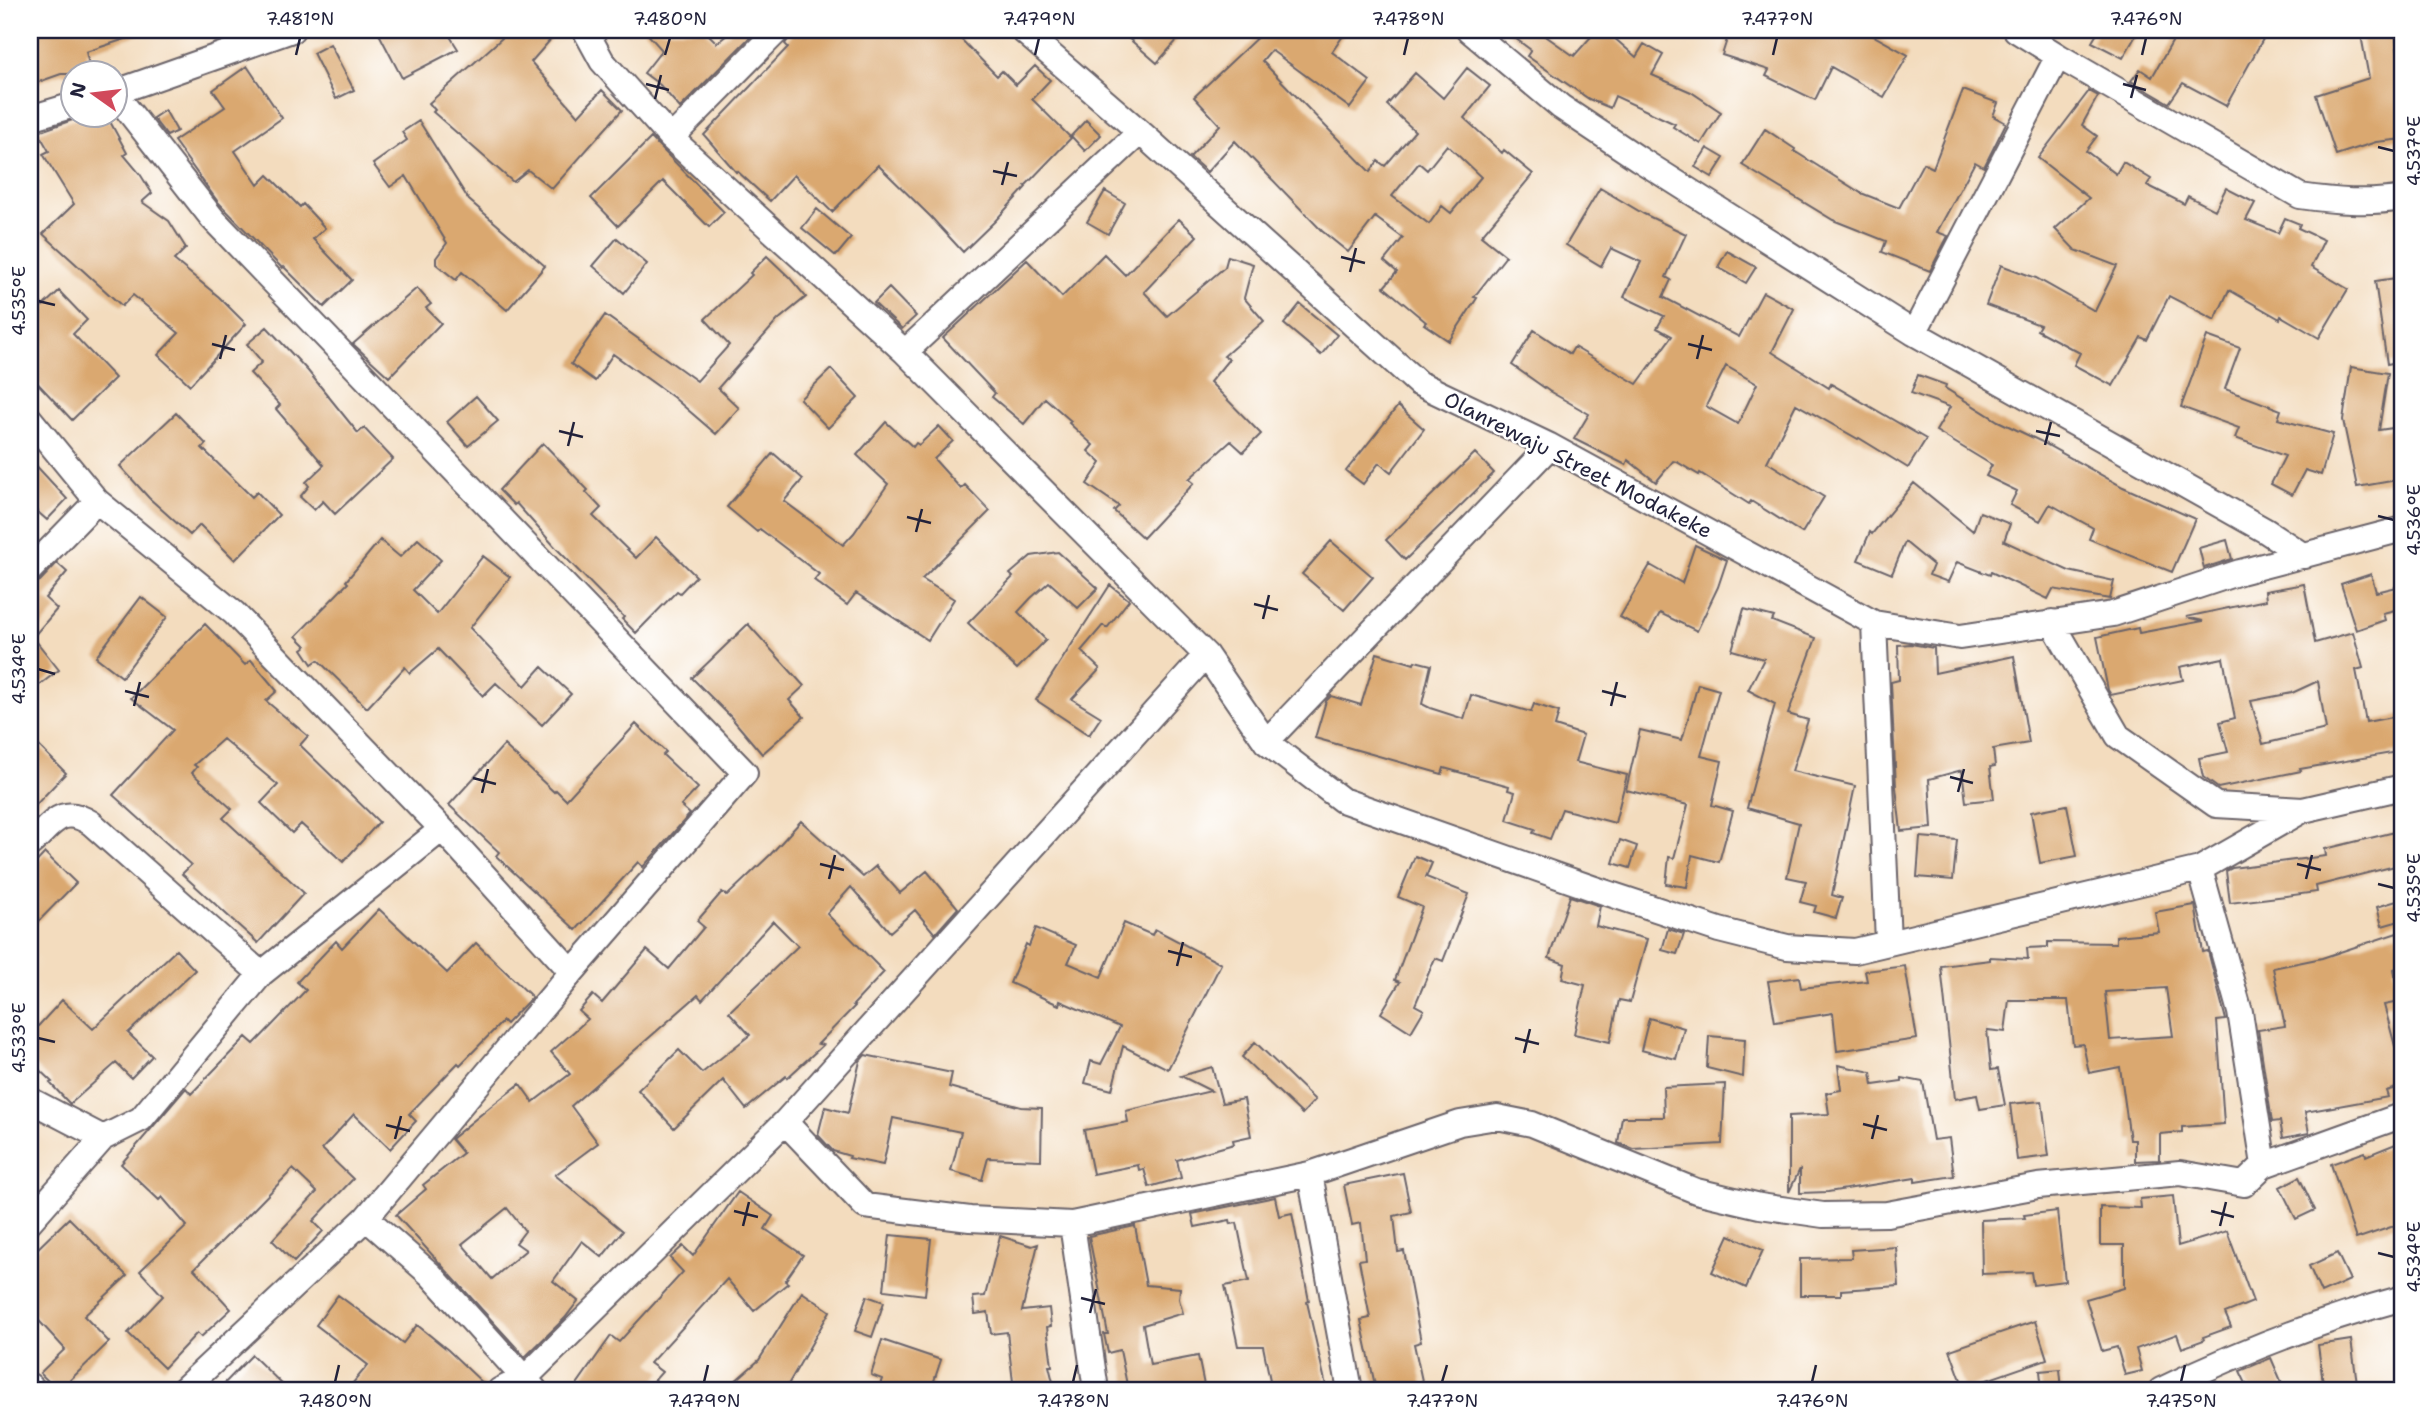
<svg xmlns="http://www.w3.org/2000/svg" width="2433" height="1420" font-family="'Shantell Sans',sans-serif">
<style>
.building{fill:#daa870;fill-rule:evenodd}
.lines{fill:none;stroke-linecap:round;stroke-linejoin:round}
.street-casing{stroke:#6b6369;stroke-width:28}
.street{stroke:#fff;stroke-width:24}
.ticks{fill:none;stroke:#22223b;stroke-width:2.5}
.labels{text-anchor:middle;stroke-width:5;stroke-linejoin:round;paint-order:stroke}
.street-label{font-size:21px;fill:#22223b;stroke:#fff}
.neatline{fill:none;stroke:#22223b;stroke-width:2.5}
.ticks-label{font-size:18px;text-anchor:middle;fill:#22223b}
</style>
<rect width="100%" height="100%" fill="#fff"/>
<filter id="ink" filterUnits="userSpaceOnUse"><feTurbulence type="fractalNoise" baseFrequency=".0143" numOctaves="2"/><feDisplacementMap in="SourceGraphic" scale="14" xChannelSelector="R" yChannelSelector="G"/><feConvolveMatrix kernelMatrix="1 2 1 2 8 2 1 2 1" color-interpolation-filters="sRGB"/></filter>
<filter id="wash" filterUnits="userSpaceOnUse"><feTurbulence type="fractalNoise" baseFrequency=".00686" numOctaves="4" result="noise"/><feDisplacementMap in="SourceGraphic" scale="28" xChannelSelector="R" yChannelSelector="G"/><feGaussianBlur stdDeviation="1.57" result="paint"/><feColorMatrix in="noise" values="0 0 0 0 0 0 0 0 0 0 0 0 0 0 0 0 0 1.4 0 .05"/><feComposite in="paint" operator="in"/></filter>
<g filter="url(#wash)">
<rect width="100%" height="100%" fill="#f3dcbe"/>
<g id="blocks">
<path class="building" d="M30,30H142L143,33L86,52L91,74H61L30,85Z
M377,30H446L458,49L402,78Z
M511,30H559L531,62L578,116L602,90L622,110L552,189L528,170L513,182L433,112L435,110L429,103Z
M644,30H704L717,43L733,30H757L680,108L660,85L644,73L662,50Z
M792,30H952L997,76L1002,71L1016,85L1035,66L1050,80L1032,99L1071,138L1025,186L1026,187L995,221L963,252L931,217L878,165L832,212L794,175L770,201L737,171L736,172L704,135L788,47L785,44L792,34Z
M1119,30H1186L1157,63Z
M1265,30H1347L1332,52L1370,81L1350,108L1271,50L1262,61L1370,172L1378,161L1385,166L1415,131L1387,105L1415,73L1443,98L1467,68L1490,86L1464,118L1502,153L1504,150L1533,174L1481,236L1506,256L1474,297L1477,298L1449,341L1424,324L1426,322L1384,287L1397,272L1384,261L1403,238L1375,217L1348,252L1322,231L1235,141L1207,172L1190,157L1220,125L1194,97ZM1447,145L1481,177L1451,213L1442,206L1429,224L1392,196L1419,163L1427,170Z
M1504,30H1537L1574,56L1597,30H1605L1636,57L1644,44L1663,55L1652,75L1691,92L1721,112L1701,144L1673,127L1675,124L1615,96L1610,108L1589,99L1527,56L1531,50Z
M1730,30H1863L1908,55L1884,97L1831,67L1815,100L1766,76L1769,70L1722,55Z
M2099,30H2139L2123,58L2092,42Z
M2179,30H2268L2226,106L2183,83L2169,103L2131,81L2140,69L2152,77Z
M2360,30H2395L2398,53L2403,52V139L2376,142L2336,155L2316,95L2369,78Z
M330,44L354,90L336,99L313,53Z
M247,66L282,118L235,151L258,185L268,175L300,207L303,204L325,228L313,239L352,280L324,307L284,267L282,268L218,202L174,141L225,107L213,90Z
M1963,90L1998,103L1993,116L2006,123L1984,167L1975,162L1937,232L1948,236L1930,271L1882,252L1886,241L1833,220L1742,165L1765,129L1795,149L1794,151L1861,193L1899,208L1923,163L1933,168Z
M2089,91L2098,96L2082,125L2097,136L2086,151L2116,174L2123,162L2151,179L2147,185L2184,204L2188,196L2215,210L2226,188L2255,203L2246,220L2278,233L2285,218L2300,224L2298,228L2324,240L2311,267L2348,289L2319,338L2281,316L2280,319L2229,290L2215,320L2169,296L2147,340L2141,337L2113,386L2074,365L2080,353L2037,330L2040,325L1986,305L2001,265L2036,278L2095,311L2117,266L2075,250L2055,229L2089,198L2038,158Z
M165,110L177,131L167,136L153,118Z
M84,116H107L127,153L124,155L140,174L152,193L142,202L169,221L186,248L174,260L219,297L246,324L190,385L158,355L179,333L133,295L122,306L43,234L74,204L43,154L49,151L38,132Z
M1086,120L1101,135L1085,151L1071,136Z
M419,121L469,200L545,266L507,310L462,272L456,280L436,264V258L447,243L406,176L390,187L373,164L407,140L402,132Z
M651,138L724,212L709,227L663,181L618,226L591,198Z
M1707,148L1724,158L1712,177L1695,167Z
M1600,188L1644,214L1686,234L1666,277L1671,280L1663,297L1739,337L1763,292L1794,309L1772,352L1829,388L1831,384L1926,439L1908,468L1859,438L1858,439L1796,404L1767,462L1824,497L1802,533L1751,501L1749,504L1700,473L1699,475L1677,462L1673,461L1656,482L1628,460L1626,465L1574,439L1589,414L1549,391L1512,365L1534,330L1570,354L1574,347L1637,384L1672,336L1657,328L1664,316L1624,297L1641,262L1611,248L1601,266L1566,245ZM1726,366L1757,384L1738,424L1706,406Z
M1105,191L1125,203L1108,234L1087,222Z
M817,209L851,238L836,256L802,228Z
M1179,219L1197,236L1144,292L1167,316L1225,267L1228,256L1253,264L1244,298L1264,321L1224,356L1229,359L1210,382L1261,434L1243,452L1231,441L1189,479L1194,483L1143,538L1114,511L1119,506L1087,484L1101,463L1088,451L1093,445L1069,423L1071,421L1045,398L1024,424L992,397L995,393L943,338L1027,260L1062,297L1104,254L1125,275Z
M617,238L647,264L624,293L593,266Z
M1727,251L1756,267L1746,283L1718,267Z
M767,256L790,278L806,297L778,320L718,388L739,408L716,434L673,397L613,354L595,381L571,364L605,315L697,381L729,345L705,319L752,275L750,273Z
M2403,277V361L2387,364L2375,281Z
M417,288L431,304L426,308L441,323L389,377L353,344Z
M889,288L916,316L902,329L874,303Z
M30,291L43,306L59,291L87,320L73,334L115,378L72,420L30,375Z
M1300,304L1337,335L1321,355L1284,324Z
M267,327L308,371L358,433L364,428L393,459L335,514L323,501L314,510L300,497L309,486L306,482L324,465L276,409L280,405L250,373L262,362L247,344Z
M2207,336L2240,348L2225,389L2281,410L2278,419L2333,434L2321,475L2305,470L2292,495L2271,484L2285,456L2235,438L2239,428L2181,407Z
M2351,367L2388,373L2379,430L2400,427L2403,479L2357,487L2343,420Z
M831,369L858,398L828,428L800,399Z
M1918,375L1946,385L1945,388L1998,421L2040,441L2123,487L2195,519L2172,572L2089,539L2093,528L2050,504L2040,521L2010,505L2017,491L1986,476L1992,465L1936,431L1950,407L1911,393Z
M476,396L498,421L468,446L447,422Z
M1398,406L1424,429L1391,472L1379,463L1363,484L1346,471Z
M176,413L206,444L202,448L252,497L257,492L279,515L235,560L200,525L190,535L149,498L120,466Z
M886,422L913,447L916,443L919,445L939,426L953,441L934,459L961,489L965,485L990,511L922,579L954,599L928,640L856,593L847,605L814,580L819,574L760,529L757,532L727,507L773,453L803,479L784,501L843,545L854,533L888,484L857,455Z
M543,443L588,490L586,492L601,508L593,516L636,558L656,537L696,576L680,593L677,591L636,633L622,619L624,617L556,548L516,503L514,505L499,490Z
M1475,453L1494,473L1405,560L1386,540Z
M30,459L67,499L47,520L30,505Z
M1914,483L1973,531L1980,512L2010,524L2004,541L2069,571L2114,581L2110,599L2053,589L2048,599L1991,572L1990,575L1957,562L1948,582L1929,575L1933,565L1905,542L1892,574L1858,560L1870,532L1872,534Z
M418,539L441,560L413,590L437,614L483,556L510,577L470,628L525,686L542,667L571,694L542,725L496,683L483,696L438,649L410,673L405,667L367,708L318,660L312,664L302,649L306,646L296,636L348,583L346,581L380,540L400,557Z
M2227,540L2232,559L2204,568L2199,548Z
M1331,541L1373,577L1344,610L1302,574Z
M1695,545L1727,560L1718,587L1697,631L1660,613L1649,633L1620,617L1650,565L1682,583Z
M1058,552L1098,588L1078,608L1049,582L1031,598L1018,612L1046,640L1017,669L968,623L1013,577L1010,574L1031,556Z
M57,563L67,572L45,598L57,609L33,637L59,670L30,692V584L40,581Z
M2371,574L2376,592L2401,586L2403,608L2383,613L2385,620L2356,630L2341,584Z
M2304,584L2315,643L2353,632L2363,668L2356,670L2366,722L2403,715V751L2300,769L2301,771L2218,788L2203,777L2199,758L2228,752L2220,722L2235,718L2223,658L2180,667L2183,680L2111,695L2108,690L2097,637L2138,628L2139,633L2203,621L2186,617L2266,600L2265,591ZM2318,681L2326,729L2263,744L2251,701L2292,693Z
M1110,585L1129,600L1107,628L1103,625L1081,651L1100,669L1072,699L1101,717L1089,735L1036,700Z
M141,597L167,617L122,677L96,657Z
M1744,609L1774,617L1772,621L1816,638L1788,714L1808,720L1792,771L1855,786L1832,895L1842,898L1836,918L1814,912L1816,906L1800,902L1806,881L1787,877L1799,823L1747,808L1775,704L1748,690L1764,659L1732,650Z
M205,624L245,665L251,660L277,691L266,701L308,736L300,745L379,822L343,862L301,824L292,833L261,803L278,785L223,739L194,765L197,767L192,773L232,809L223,818L304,893L258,943L182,874L191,865L113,795L173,730L131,698Z
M748,624L804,686L789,700L804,717L762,754L730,716L692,678Z
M1911,644L1934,648L1935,673L2014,656L2029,743L1993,749L1995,766L1990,767L1994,799L1966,802L1962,770L1929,779L1932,828L1901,831L1896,787L1891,682L1899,680L1898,645Z
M1377,653L1414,664L1415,661L1431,665L1422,704L1430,708L1464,719L1471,695L1531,712L1534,704L1559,712L1555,726L1583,735L1575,762L1627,775L1615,823L1562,809L1550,839L1533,833L1535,829L1507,820L1515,792L1508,790L1509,786L1444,768L1442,774L1315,738L1326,701L1331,696L1361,705Z
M1698,684L1719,690L1701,756L1722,761L1712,805L1733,811L1719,862L1692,855L1687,887L1666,884L1669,857L1674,858L1688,805L1626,790L1640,730L1682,740Z
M636,724L666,752L663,755L698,788L681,806L690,814L643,867L638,862L576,930L496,856L499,852L449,805L504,745L554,792L556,790L566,800Z
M30,737L66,773L30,811Z
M2067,805L2077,856L2040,863L2031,812Z
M801,821L863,877L876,866L900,893L927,871L958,908L935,934L915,910L890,932L851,887L827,914L884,972L853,1005L855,1006L818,1044L823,1045L787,1078L786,1076L746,1109L723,1080L674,1128L638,1090L679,1050L702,1073L750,1035L729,1012L798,946L773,921L702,1000L698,995L571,1106L598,1143L555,1175L623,1231L602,1257L582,1241L553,1281L578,1301L565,1318L525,1357L396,1215L426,1189L423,1185L463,1153L451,1139L495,1103L520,1084L533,1102L570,1074L551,1052L588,1019L579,1011L593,995L602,1003L647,950L669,969L704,927L697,921L722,892L727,896L770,855ZM507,1208L525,1231L516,1243L526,1250L492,1279L462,1244Z
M2403,830V864L2316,886L2317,892L2230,903L2226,871L2232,868L2326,856L2325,849Z
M1920,837L1957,840L1953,880L1917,877Z
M1620,840L1637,846L1630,868L1613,863Z
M45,853L76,883L30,930V869Z
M1415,856L1432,863L1426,877L1469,894L1443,961L1435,958L1415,1005L1424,1010L1411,1032L1381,1013L1400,982L1395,980L1422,907L1398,897Z
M1570,896L1600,906L1596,926L1647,939L1630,1002L1619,1000L1610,1042L1574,1034L1585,985L1562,979L1565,964L1549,958Z
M2403,899V920L2382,926L2377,907Z
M2195,905L2203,952L2208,951L2226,1020L2217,1021L2224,1124L2182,1127V1132L2160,1134V1160L2135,1161V1140H2130L2120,1067L2089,1073L2083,1044L2073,1045L2068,1000H2009L2005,1032L1987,1030L1991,1070L1998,1069L2005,1105L1980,1109L1977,1095L1955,1099L1941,966L1990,960V957L2028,959L2027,948L2048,947V942L2116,943V936L2159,932L2155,912ZM2166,988L2173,1036L2110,1040L2105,992Z
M379,909L447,973L476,943L532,997L506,1024L503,1021L460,1065L458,1063L409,1114L416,1121L390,1149L354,1114L322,1149L353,1179L313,1221L323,1231L294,1262L272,1240L317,1192L293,1169L255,1208L194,1269L231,1309L201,1337L197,1333L164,1368L128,1333L163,1296L140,1271L187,1226L162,1197L159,1200L121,1164L186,1088L191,1094L246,1037L254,1044L306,990L297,982L336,941L342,948Z
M1124,923L1152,935L1155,929L1221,964L1168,1069L1123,1046L1112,1090L1085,1083L1091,1061L1101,1064L1120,1027L1060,1001L1059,1005L1010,983L1026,944L1029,946L1036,928L1076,945L1068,963L1101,977Z
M1668,929L1684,934L1677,954L1662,950Z
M2397,933L2403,955V966L2394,969L2399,1002L2384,1005L2395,1046L2403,1044V1086L2386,1091L2388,1097L2305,1112L2309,1133L2283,1138L2280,1121L2272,1122L2258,1030L2285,1026L2273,968L2322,958Z
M176,950L195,970L128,1033L152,1056L131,1078L116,1063L70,1104L50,1083L52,1082L30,1061V1035L62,1000L93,1029Z
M1905,966L1917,1039L1837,1051L1833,1013L1775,1022L1768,981L1799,977L1801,988L1867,981L1865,971Z
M1649,1018L1684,1028L1676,1059L1641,1050Z
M1709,1036L1745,1039L1743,1077L1707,1068Z
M1255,1042L1315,1100L1302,1114L1242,1057Z
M865,1055L952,1073L949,1087L1021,1107L1042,1108L1041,1160L988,1158L982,1180L951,1171L961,1132L893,1118L883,1165L849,1158L850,1156L833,1151L818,1135L825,1107L848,1113L860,1061Z
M1838,1065L1871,1072L1873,1085L1902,1081V1078L1923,1082L1933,1140L1949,1138L1954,1176L1915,1182V1178L1828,1192L1800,1193V1169L1789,1192V1116L1829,1114L1826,1093L1841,1090Z
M1212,1067L1222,1103L1244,1099L1251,1136L1233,1140L1234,1144L1177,1160L1181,1178L1149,1187L1144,1169L1139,1170L1138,1165L1093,1174L1084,1130L1128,1122L1126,1111L1211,1091L1181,1076Z
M1725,1084L1722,1144L1633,1149L1618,1143L1622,1117H1664L1663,1087Z
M2042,1101L2049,1156L2017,1160L2010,1104Z
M2403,1141V1223L2356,1239L2331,1164L2365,1152L2366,1156Z
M1403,1173L1411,1212L1394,1216L1398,1252L1404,1251L1421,1342L1414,1344L1424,1390H1376L1361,1320L1370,1318L1359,1260L1365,1259L1361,1223L1352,1225L1344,1185Z
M2299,1177L2315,1210L2296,1219L2280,1187Z
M738,1192L773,1216L765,1229L803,1255L785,1281L788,1283L754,1311L727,1279L650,1363L662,1372L646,1390H573L611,1336L619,1342L683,1272L670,1258L683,1246L693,1256Z
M2173,1196L2178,1246L2227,1231L2253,1302L2225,1313L2231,1327L2203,1337L2204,1340L2182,1348L2177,1334L2136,1349L2142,1371L2125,1375L2117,1347L2102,1351L2086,1299L2124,1288V1245H2100V1207L2141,1208L2140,1199Z
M1275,1197L1279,1216L1292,1213L1309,1301L1307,1302L1327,1390H1272L1263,1346H1238L1225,1286L1249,1281L1237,1223L1231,1224L1230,1220L1195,1227L1192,1214Z
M2057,1211L2065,1281L2033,1285L2031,1272L1982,1274L1981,1220L2025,1218L2024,1215Z
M69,1218L127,1276L84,1316L109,1342L60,1390H57L40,1373L65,1349L30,1311V1256Z
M1135,1226L1146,1285L1180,1288L1179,1299L1183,1313L1143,1325L1150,1365L1198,1356L1205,1390H1128L1120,1350L1108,1353L1104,1334H1108L1089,1236Z
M890,1235L931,1239L925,1295L884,1290Z
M1729,1235L1763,1250L1746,1288L1712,1272Z
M1000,1236L1032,1246L1038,1244L1022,1311L1049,1308L1051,1326L1047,1327L1052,1366H1049L1055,1390H1014L1007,1332L991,1334L988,1312L975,1314L973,1297L985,1296Z
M1896,1247L1899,1286L1841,1290V1295H1800V1259L1852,1258L1851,1250Z
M2337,1253L2350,1280L2321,1293L2309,1266Z
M802,1292L830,1311L785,1390H725L759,1360Z
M338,1295L403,1343L417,1325L448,1350L486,1386L485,1390H347L368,1365L316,1325Z
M867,1296L884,1302L872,1337L855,1331Z
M2035,1321L2047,1359L1964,1388L1950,1350Z
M882,1340L941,1360L931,1390H878L882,1379L871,1375Z
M2351,1340L2358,1390H2324L2318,1345Z
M252,1355L288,1390H218Z
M2271,1358L2285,1390H2249L2240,1371Z
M2060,1369L2062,1390H2042L2040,1371Z"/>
</g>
</g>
<g filter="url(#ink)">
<use href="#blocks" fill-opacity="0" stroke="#6b6369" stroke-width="2"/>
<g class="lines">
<g class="street-casing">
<path id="street" d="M585,30L602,61L671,138L905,352L1206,655L1266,742L1342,800L1592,888L1719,930L1787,947L1855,951L2200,869L2303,810L2403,787
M1022,30L1140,132L1418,383L1550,446L1874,623L1960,637L2113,614L2240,572L2403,529
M1469,30L1561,107L1639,159L1914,333L2266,531L2304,556
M2016,30L2058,56L2300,196C2335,201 2368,204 2403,198
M116,92L292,30
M116,95L213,219L745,773L572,972L366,1218L183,1390
M30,118L74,105
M671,138L778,30
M1914,333L2058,56
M905,352L1140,132
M30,419L97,501L234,613L442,829L572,972
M30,570L97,501
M2052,622L2118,736L2216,805L2303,810
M1874,623L1888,942
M1266,742L1550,446
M30,844C53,824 61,804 91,823L261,974
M2200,869L2240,1012L2264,1165
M30,1100L103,1138
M785,1122L865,1206L970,1219L1072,1224L1310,1174L1460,1123L1497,1117L1532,1124L1696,1191L1760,1206L1823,1215L1887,1214L2038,1186L2180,1173L2244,1184L2264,1165L2403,1115
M1310,1174L1350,1390
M366,1218L431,1275L534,1389
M30,1221L103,1138L141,1119L261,974L442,829
M1072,1224L1096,1390
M30,1386L34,1390
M500,1390L525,1378L785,1122L1206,655
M2161,1390C2237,1353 2321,1320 2403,1298"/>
</g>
<use href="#street" class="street"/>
</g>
</g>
<path class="ticks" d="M296,55L300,38M665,55L670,38M1035,55L1039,38M1404,55L1408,38M1773,55L1777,38M2142,55L2146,38M646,84L669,90M2123,84L2146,90M2131,98L2137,75M655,99L661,75M2378,147L2394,151M993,171L1017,176M1002,185L1008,162M1341,257L1365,263M1350,272L1356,248M38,301L55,305M212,344L235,350M1688,344L1712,350M220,359L226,335M1697,359L1703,335M559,431L583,437M2036,431L2060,436M2045,445L2051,422M568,446L574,422M2378,516L2394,520M907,517L931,523M916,532L922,509M1254,604L1278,610M1263,619L1269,595M38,669L55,674M125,691L149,697M1602,691L1626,697M134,706L140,682M1611,706L1617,682M1950,777L1973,783M473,778L496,784M1958,792L1964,769M482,793L488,769M820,864L844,870M2297,864L2321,870M829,879L835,855M2306,879L2312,855M2378,884L2394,888M1168,951L1192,957M1177,966L1183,942M38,1038L55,1042M1515,1038L1539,1044M1524,1053L1530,1029M1863,1124L1887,1130M386,1125L410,1131M395,1139L401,1116M1872,1139L1878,1115M734,1211L758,1217M2211,1211L2234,1217M743,1226L749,1202M2220,1226L2226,1202M2378,1253L2394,1257M1081,1298L1105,1304M1090,1313L1096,1289M335,1382L339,1365M704,1382L708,1365M1073,1382L1077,1365M1442,1382L1447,1365M1812,1382L1816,1365M2181,1382L2185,1365"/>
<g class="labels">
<g class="street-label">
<text transform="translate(1578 465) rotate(27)" y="7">Olanrewaju Street Modakeke</text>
</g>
</g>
<rect width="2433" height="1420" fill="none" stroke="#fff" stroke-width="77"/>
<g transform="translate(94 94) rotate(284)"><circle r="33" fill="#ffffff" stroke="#a7a7b1" stroke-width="2"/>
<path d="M0-5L12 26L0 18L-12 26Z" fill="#d1495b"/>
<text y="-10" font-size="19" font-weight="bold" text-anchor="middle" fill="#22223b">N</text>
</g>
<rect x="38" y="38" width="2356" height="1344" class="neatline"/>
<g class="ticks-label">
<text x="300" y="25">7.481°N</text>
<text x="670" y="25">7.480°N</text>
<text x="1039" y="25">7.479°N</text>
<text x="1408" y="25">7.478°N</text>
<text x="1777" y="25">7.477°N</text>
<text x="2146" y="25">7.476°N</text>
<text transform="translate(2414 151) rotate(-90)" y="6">4.537°E</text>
<text transform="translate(19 301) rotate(-90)" y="6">4.535°E</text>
<text transform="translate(2414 520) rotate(-90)" y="6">4.536°E</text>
<text transform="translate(19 669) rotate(-90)" y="6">4.534°E</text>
<text transform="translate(2414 888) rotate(-90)" y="6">4.535°E</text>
<text transform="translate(19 1038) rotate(-90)" y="6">4.533°E</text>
<text transform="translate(2414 1257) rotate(-90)" y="6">4.534°E</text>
<text x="335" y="1407">7.480°N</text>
<text x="704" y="1407">7.479°N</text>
<text x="1073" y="1407">7.478°N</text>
<text x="1442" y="1407">7.477°N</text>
<text x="1812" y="1407">7.476°N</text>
<text x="2181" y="1407">7.475°N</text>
</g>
</svg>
